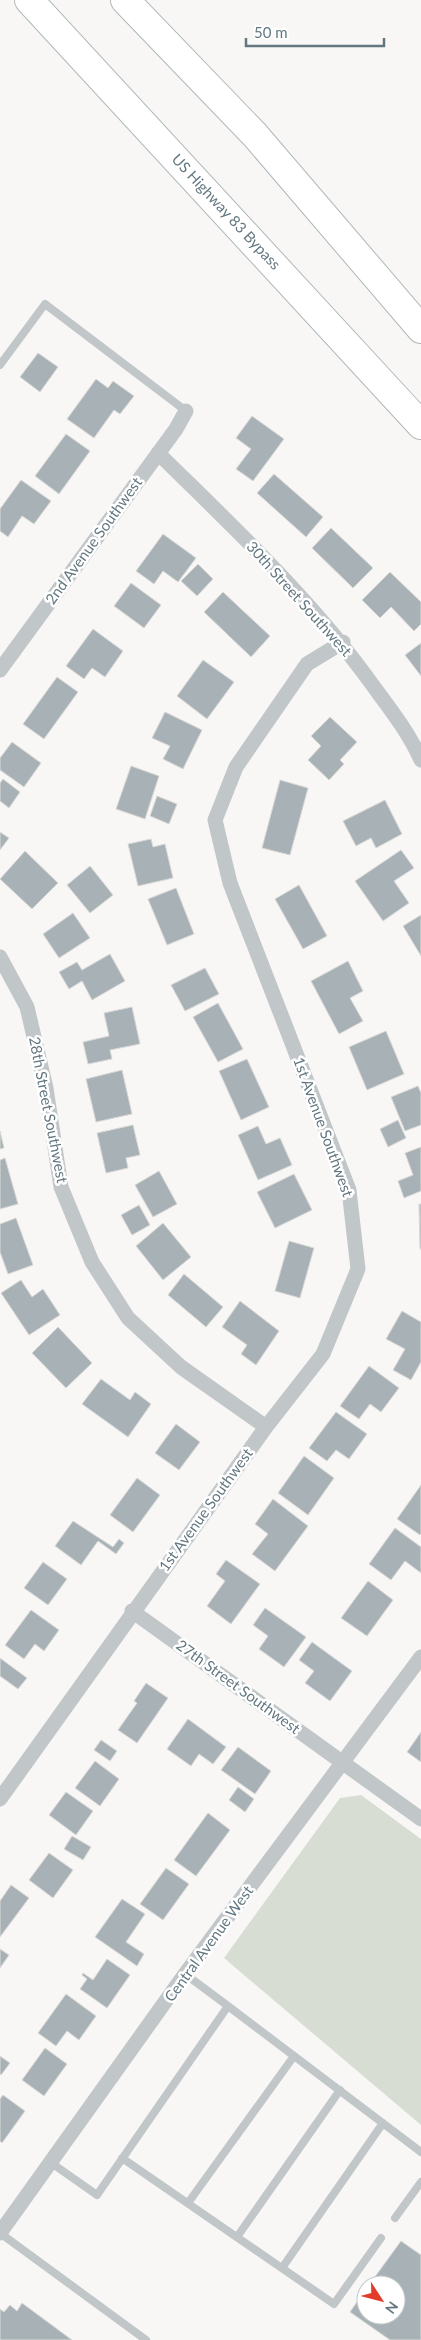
<svg xmlns="http://www.w3.org/2000/svg" width="421" height="2340" font-family="Lato,sans-serif">
<style>
.green{fill:#d8ddd4}
.building{fill:#a8b2b6;stroke:#d9d9d7}
.lines{fill:none;stroke-linecap:round;stroke-linejoin:round}
.highway-casing{stroke:#b2b7ba;stroke-width:30}
.lane{stroke:#c1c6c9;stroke-width:8}
.street{stroke:#c1c6c9;stroke-width:15}
.highway{stroke:#fff;stroke-width:28}
.labels{text-anchor:middle;stroke-width:5;stroke-linejoin:round;paint-order:stroke}
.street-label{font-size:15px;fill:#637780;stroke:#fff}
</style>
<rect width="100%" height="100%" fill="#f8f7f5"/>
<path class="green" d="M361,1795L421,1839V2125L224,1958L340,1798Z"/>
<path class="building" d="M38,353L58,367L40,392L20,377Z
M96,379L108,388L113,381L134,396L120,414L114,410L94,438L67,419Z
M252,416L284,439L253,481L236,469L251,449L236,438Z
M66,434L90,451L59,494L35,476Z
M274,474L323,517L306,537L257,493Z
M21,480L51,501L34,524L22,516L8,537L0,531V509Z
M331,528L373,568L353,588L312,548Z
M163,534L196,558L178,582L163,571L154,584L136,571Z
M198,564L213,579L197,596L181,581Z
M390,572L421,602V624L414,631L391,607L380,618L362,600Z
M131,583L161,605L144,628L114,606Z
M223,592L270,636L251,657L204,612Z
M93,629L123,651L105,677L92,668L84,679L66,666Z
M421,643V676L405,655Z
M203,660L234,682L207,719L177,696Z
M57,677L78,692L44,739L23,724Z
M165,712L202,730L183,769L163,759L170,746L152,738Z
M330,717L357,742L340,760L344,764L329,780L308,760L321,746L311,736Z
M12,742L41,763L24,787L0,770V758Z
M131,766L159,776L145,819L116,809Z
M3,779L20,792L9,808L0,801V783Z
M280,780L308,788L290,855L262,848Z
M157,796L177,804L169,824L150,816Z
M385,800L402,834L376,848L371,838L356,846L343,821Z
M0,832L9,838L0,850Z
M151,839L153,847L165,844L173,878L138,886L128,844Z
M401,850L414,868L394,881L409,903L383,921L355,881Z
M25,851L58,883L32,909L0,879Z
M90,866L113,895L90,913L67,885Z
M299,885L327,936L303,949L275,899Z
M176,888L194,934L167,945L148,899Z
M73,913L90,938L59,958L43,934Z
M421,915V956L403,926Z
M110,954L125,981L92,1000L82,981L69,989L59,972L77,962L82,970Z
M348,961L363,991L350,998L363,1021L339,1034L311,981Z
M205,968L219,994L185,1011L171,985Z
M218,1003L243,1049L218,1062L193,1017Z
M132,1007L140,1044L110,1050L112,1059L88,1064L83,1042L109,1036L104,1013Z
M386,1031L404,1074L367,1090L349,1047Z
M247,1059L269,1107L241,1120L219,1071Z
M122,1070L132,1114L96,1122L86,1079Z
M418,1086L421,1093V1125L405,1131L391,1097Z
M398,1120L406,1138L388,1147L380,1129Z
M133,1125L140,1155L126,1158L128,1168L106,1173L97,1133Z
M258,1126L266,1144L280,1138L292,1165L258,1180L238,1135Z
M0,1131L4,1148L0,1149Z
M421,1147V1191L404,1198L398,1181L413,1175L405,1153Z
M5,1158L18,1204L0,1209V1160Z
M159,1171L177,1204L153,1217L135,1185Z
M294,1174L312,1210L275,1228L257,1192Z
M419,1204H421V1249H420Z
M139,1205L150,1225L132,1235L121,1215Z
M16,1218L33,1265L8,1274L0,1252V1224Z
M163,1223L191,1257L163,1280L136,1246Z
M289,1241L314,1248L300,1298L275,1291Z
M184,1274L223,1307L206,1327L168,1295Z
M21,1280L32,1297L43,1289L60,1315L29,1335L1,1293Z
M240,1301L279,1331L256,1365L241,1354L247,1345L222,1327Z
M402,1311L421,1322V1362L411,1380L393,1370L405,1349L386,1339Z
M58,1327L92,1363L66,1388L32,1353Z
M369,1366L399,1388L381,1412L370,1404L359,1419L340,1406Z
M101,1379L130,1400L135,1392L151,1404L128,1437L82,1404Z
M336,1412L367,1434L349,1459L336,1450L327,1461L309,1448Z
M176,1424L200,1442L179,1470L155,1453Z
M304,1456L334,1478L308,1515L278,1493Z
M137,1478L160,1495L133,1532L110,1515Z
M421,1485V1534L420,1535L397,1519Z
M273,1499L308,1526L275,1571L252,1554L268,1534L255,1524Z
M73,1521L113,1547L119,1539L124,1543L116,1554L98,1541L81,1565L55,1546Z
M395,1528L421,1547V1573L405,1561L391,1580L369,1564Z
M226,1560L260,1584L231,1624L207,1606L225,1581L216,1574Z
M43,1562L67,1579L48,1605L24,1588Z
M368,1581L393,1600L367,1636L341,1618Z
M265,1608L306,1637L284,1667L259,1649L268,1636L253,1625Z
M31,1610L59,1630L44,1651L35,1644L24,1659L5,1645Z
M312,1642L352,1671L330,1701L305,1683L314,1671L299,1660Z
M0,1658L27,1678L18,1689L0,1676Z
M146,1683L168,1698L137,1743L118,1730L137,1703L134,1701Z
M188,1719L226,1747L213,1764L199,1754L191,1766L167,1749Z
M421,1732V1762L407,1752Z
M101,1740L117,1751L110,1761L94,1750Z
M238,1747L271,1771L255,1794L221,1770Z
M95,1761L119,1779L100,1806L75,1788Z
M238,1787L254,1799L245,1812L229,1800Z
M66,1792L93,1811L76,1835L49,1815Z
M208,1813L230,1830L196,1876L174,1860Z
M72,1836L91,1847L83,1860L64,1849Z
M49,1853L73,1870L53,1898L29,1880Z
M166,1868L189,1884L163,1920L140,1904Z
M11,1885L29,1898L0,1937V1901Z
M122,1899L145,1914L126,1942L144,1954L137,1966L95,1937Z
M0,1949L9,1955L0,1968Z
M107,1959L130,1975L107,2008L80,1989L87,1979L82,1975L83,1973L93,1980Z
M66,1994L96,2016L79,2040L67,2031L56,2046L38,2033Z
M45,2048L67,2064L44,2096L22,2080Z
M0,2056L10,2063L1,2075L0,2074Z
M3,2095L25,2111L2,2143L0,2141V2099Z
M401,2241L421,2255V2340H390L350,2312L366,2289V2315H396V2285H369Z
M22,2303L72,2340H0V2309L4,2312L10,2305L17,2311Z"/>
<g class="lines">
<g class="highway-casing">
<path id="highway" d="M29,0L421,425
M125,0L255,135L421,329"/>
</g>
<path class="lane" d="M0,365L45,304L186,411
M228,2006L421,2152
M122,2158L334,2304L381,2238
M50,2162L97,2195L228,2006L185,1974
M188,2203L294,2056
M395,2218L421,2182
M0,2233L146,2340
M237,2237L340,2090
M282,2268L383,2123"/>
<path class="street" d="M158,453C234,528 312,600 374,687C391,710 409,733 421,760
M0,670L176,429L186,411
M0,957L27,1007L46,1088L61,1187L92,1262L128,1318L181,1367L266,1427
M132,1611L421,1819
M0,1799L266,1427L323,1354L358,1269L349,1190L230,883L215,820L236,767L307,664L343,642
M0,2233L185,1974L421,1657"/>
<use href="#highway" class="highway"/>
</g>
<g class="labels">
<g class="street-label">
<text transform="translate(226 212) rotate(47)" y="5">US Highway 83 Bypass</text>
<text transform="translate(94 541) rotate(-54)" y="5">2nd Avenue Southwest</text>
<text transform="translate(299 599) rotate(48)" y="5">30th Street Southwest</text>
<text transform="translate(48 1110) rotate(79)" y="5">28th Street Southwest</text>
<text transform="translate(323 1127) rotate(70)" y="5">1st Avenue Southwest</text>
<text transform="translate(206 1510) rotate(-54)" y="5">1st Avenue Southwest</text>
<text transform="translate(238 1687) rotate(36)" y="5">27th Street Southwest</text>
<text transform="translate(209 1944) rotate(-54)" y="5">Central Avenue West</text>
</g>
</g>
<g transform="translate(381 2300) rotate(126)"><circle r="24" fill="#ffffff" stroke="#c1c9cc"/>
<path d="M0-4L9 19L0 12L-9 19Z" fill="#e23d2b"/>
<text y="-8" font-size="14" font-weight="bold" text-anchor="middle" fill="#637780">N</text>
</g>
<path d="M246 38v8h138v-8" fill="none" stroke="#637780" stroke-width="2.5"/>
<text x="254" y="38" font-size="15" fill="#637780" stroke="#ffffff" stroke-width="4" paint-order="stroke">50 m</text>
</svg>
